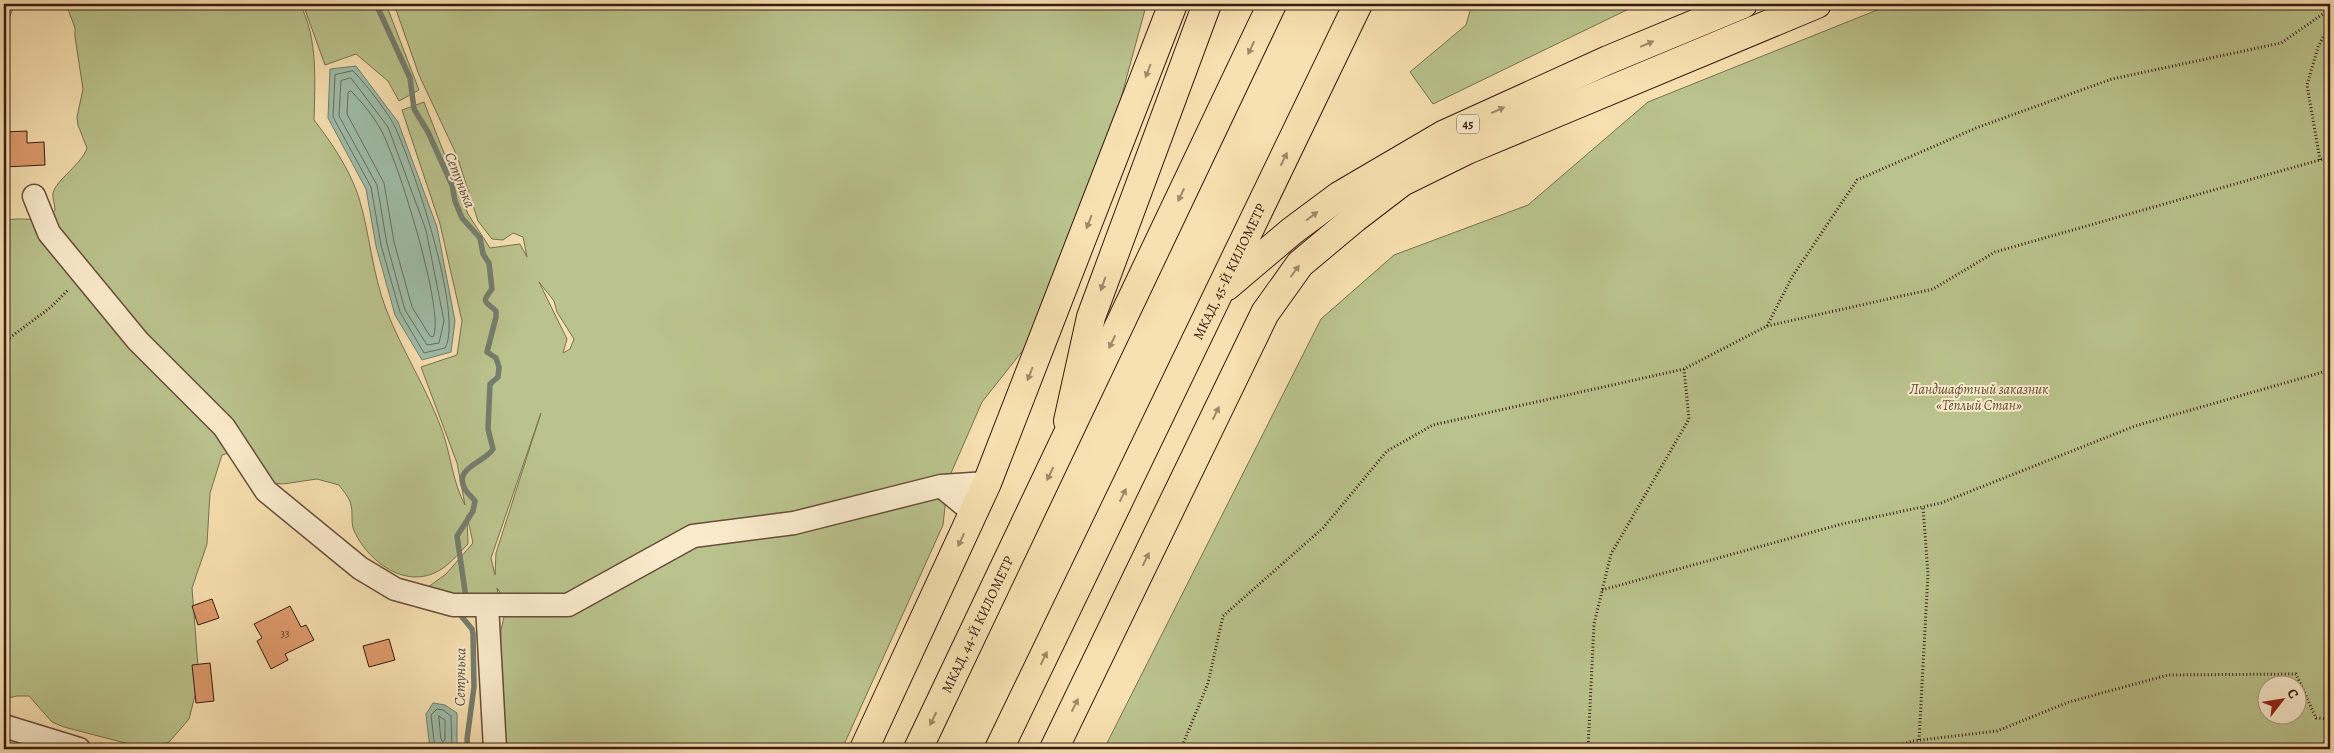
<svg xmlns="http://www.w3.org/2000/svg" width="2334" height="753" font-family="Alegreya,serif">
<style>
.green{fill:#bac38d;stroke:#797050;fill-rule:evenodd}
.water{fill:#9ebda9;stroke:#757d6d}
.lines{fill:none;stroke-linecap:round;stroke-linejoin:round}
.shore{stroke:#6b6c5e;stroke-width:1}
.stream{stroke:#757d6d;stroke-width:5.5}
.building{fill:#df9b6d;stroke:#381c12}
.minor-casing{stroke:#684d3a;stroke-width:25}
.major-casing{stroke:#381c12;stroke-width:30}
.highway-casing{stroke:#381c12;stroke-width:30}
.path{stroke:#381c12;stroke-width:3;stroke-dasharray:1 2.5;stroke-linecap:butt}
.minor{stroke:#faebcc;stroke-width:22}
.major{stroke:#f7e0b1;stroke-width:28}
.highway{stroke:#f7e0b1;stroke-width:28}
.oneway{fill:#a18869}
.labels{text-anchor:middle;stroke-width:4;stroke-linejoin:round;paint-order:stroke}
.number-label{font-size:11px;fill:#623c29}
.shield{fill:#faebcc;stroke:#725a4a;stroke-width:1}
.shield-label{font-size:12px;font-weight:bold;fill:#381c12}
.street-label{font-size:14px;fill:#381c12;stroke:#faebcc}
.park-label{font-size:14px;font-style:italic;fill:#5f4e37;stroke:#faebcc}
.water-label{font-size:15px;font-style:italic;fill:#574c3f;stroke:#faebcc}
</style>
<rect width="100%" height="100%" fill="#f7e0b1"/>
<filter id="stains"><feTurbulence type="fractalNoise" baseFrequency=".004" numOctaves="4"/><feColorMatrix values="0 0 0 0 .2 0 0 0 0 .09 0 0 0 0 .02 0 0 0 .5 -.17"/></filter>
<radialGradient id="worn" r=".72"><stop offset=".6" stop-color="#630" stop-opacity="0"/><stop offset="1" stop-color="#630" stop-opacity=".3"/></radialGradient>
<path class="green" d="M4,4H15L4,30Z
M66,4H300C318,38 315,82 314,120C332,143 350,170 359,198C370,235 372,272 386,309C402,351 428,390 443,433C451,457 453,483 465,505L457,463L421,367L457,355L462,321L440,224L402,110L424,102L468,214L490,248L520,244L527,257L523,237L513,233L503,240L492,239L478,221L457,156L419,75L394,4H1146V6L1121,98L1024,349L982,402L948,480L943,525L842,749H503L499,683L501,630L506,608L503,597L497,588L499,599L424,590L446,574L473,543L467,515L468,544C460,552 452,562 443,568C408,593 366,561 353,528C351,521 353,512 351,505C350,498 343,491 339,485L317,479L283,484L272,483L243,449L222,455L210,493L207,544L192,588L199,680L189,719L170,741L159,748L148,749L64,727L52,722L29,696H17L4,699V221C22,215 42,226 55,210C55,205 52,198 53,193C56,180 82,164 87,148L78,125L77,117L83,89L75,37V28ZM539,282L554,301L557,312L574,339L570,349L563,353L567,339ZM541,413L496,553L495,575L491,558Z
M303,4H386L419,90L399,101L388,81L356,54L325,65Z
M1472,4H1639L1433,104L1410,72L1466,25Z
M1892,4H2330V749H1104L1321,319L1394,255L1528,205L1648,102ZM2266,686H2296V716H2266Z"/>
<path class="water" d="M356,66L398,122L437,227L455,321L451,352L422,360L395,315L376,246L366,189L328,118L330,69Z
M433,703L445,705L457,713V749H430L426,714Z"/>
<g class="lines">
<path class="shore" d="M353,71C362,79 389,114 394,125C412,162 464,315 445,348L424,353L400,312L381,245L371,187L333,117L335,75Z
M351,78L388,127L426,230L444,321L439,343L427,345L405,310L387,244L377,185L339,116L341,81Z
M351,91C362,102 374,117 381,130C397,158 446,314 433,337L430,336L412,307L394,242L384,183L347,114L348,93Z
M439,716L445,720V739L443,742L441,739Z
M435,749L431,715L437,709L443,710L451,716L452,749"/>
<path class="stream" d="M376,4L410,78L414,109L428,132L452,185L455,201L462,218L480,238L483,254L489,263L492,289C480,304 486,301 496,311V317L487,352L496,358L499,367L498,377L490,384L488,429L493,449C486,462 452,468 465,489C467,493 472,497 475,501L473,511L457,536L466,598
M464,609L462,617L472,629L473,634L474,687L467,739L468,749"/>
</g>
<path class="building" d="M27,131V143L44,142L45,165L4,167V132Z
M212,599L219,618L198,625L192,606Z
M290,606L301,627L306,625L314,640L285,654L288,660L271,669L257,641L262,638L254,624Z
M389,639L395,660L369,667L363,646Z
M210,663L214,701L196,703L192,665Z"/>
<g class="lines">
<g class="minor-casing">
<path id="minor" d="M34,196L49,233L138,341L224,427L266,491L360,568L395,589L453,605H568L693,536L794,523L941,486
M974,513L941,486L987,483
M487,605L495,749
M4,726L79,749"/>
</g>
<g class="major-casing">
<path id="major" d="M1068,421L1091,317L1207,4
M1054,749L1265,313L1300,264L1355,218L1402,182L1467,150L1817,4"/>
</g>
<g class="highway-casing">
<g id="highway">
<path d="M1227,286L1292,231L1339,196L1443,135L1608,60L1743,4"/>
<path d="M864,749L987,483L1173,4"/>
<path id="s1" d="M918,749L1272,4"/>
<path id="s2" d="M999,749L1358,4"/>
</g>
</g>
<path class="path" d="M2320,160L2307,85L2318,47L2330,24
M1767,326L1792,277L1857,180L1976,128L2112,79L2281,43L2330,9
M4,342L51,307L69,289
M1602,590L1842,524L1941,503L2135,426L2330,370
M1919,740L1928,574L1923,507
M1181,749L1208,683L1223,616L1323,528L1387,451L1433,425L1684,369L1767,326L1933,289L1995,252L2330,157
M1588,749L1594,624L1611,554L1689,419L1684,369
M1890,749L1912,741L1997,731L2069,702L2168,675L2296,674L2316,718L2330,719"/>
<use href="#minor" class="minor"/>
<use href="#major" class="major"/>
<use href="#highway" class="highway"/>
</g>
<defs><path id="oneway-solid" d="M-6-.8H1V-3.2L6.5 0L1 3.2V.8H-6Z" transform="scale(1.25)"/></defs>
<g class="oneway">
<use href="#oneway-solid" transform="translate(1647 44) rotate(-23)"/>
<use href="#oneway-solid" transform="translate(1251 48) rotate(115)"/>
<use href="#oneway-solid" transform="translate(1148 71) rotate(111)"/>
<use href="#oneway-solid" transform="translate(1498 110) rotate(-24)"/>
<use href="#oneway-solid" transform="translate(1284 159) rotate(-64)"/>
<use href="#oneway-solid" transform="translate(1181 195) rotate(115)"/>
<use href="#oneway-solid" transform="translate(1312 216) rotate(-37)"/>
<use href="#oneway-solid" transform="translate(1089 222) rotate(111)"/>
<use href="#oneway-solid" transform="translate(1295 271) rotate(-54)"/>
<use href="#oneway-solid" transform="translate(1103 284) rotate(110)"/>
<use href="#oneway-solid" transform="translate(1112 342) rotate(115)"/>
<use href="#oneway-solid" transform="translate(1030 374) rotate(111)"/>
<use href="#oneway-solid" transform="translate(1216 413) rotate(-64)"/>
<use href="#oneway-solid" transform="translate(1050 474) rotate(116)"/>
<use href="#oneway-solid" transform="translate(1123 495) rotate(-64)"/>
<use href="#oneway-solid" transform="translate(961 540) rotate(115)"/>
<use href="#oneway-solid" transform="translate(1146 559) rotate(-64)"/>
<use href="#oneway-solid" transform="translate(1044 658) rotate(-64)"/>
<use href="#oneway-solid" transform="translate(1075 705) rotate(-64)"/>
<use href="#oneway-solid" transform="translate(933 719) rotate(116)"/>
</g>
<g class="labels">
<g class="number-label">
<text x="285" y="637">33</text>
</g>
<rect class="shield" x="1457" y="114.5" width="22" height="19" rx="4"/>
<g class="shield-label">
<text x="1468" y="128">45</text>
</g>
<g class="street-label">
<text dy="5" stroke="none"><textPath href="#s2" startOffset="530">МКАД, 45-Й КИЛОМЕТР</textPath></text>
<text dy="5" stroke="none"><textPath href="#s1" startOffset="138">МКАД, 44-Й КИЛОМЕТР</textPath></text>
</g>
<g class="park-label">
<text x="1979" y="394">Ландшафтный заказник<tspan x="1979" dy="16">«Тёплый Стан»</tspan></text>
</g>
<g class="water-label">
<text transform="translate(460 180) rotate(68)" y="5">Сетунька</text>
<text transform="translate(460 677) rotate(-89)" y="5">Сетунька</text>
</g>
</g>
<rect width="2334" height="753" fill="none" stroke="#f7e0b1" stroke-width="20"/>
<rect x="5" y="5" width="2324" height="743" fill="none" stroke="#381c12" stroke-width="2.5"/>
<rect x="10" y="10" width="2314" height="733" fill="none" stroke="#381c12"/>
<g transform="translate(2282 700) rotate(59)"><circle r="24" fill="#faebcc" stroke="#ac9882"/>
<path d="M0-4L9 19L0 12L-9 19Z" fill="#8f2418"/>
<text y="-8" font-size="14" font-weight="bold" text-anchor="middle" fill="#381c12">С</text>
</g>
<rect width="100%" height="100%" filter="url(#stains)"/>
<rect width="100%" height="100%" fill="url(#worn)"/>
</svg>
